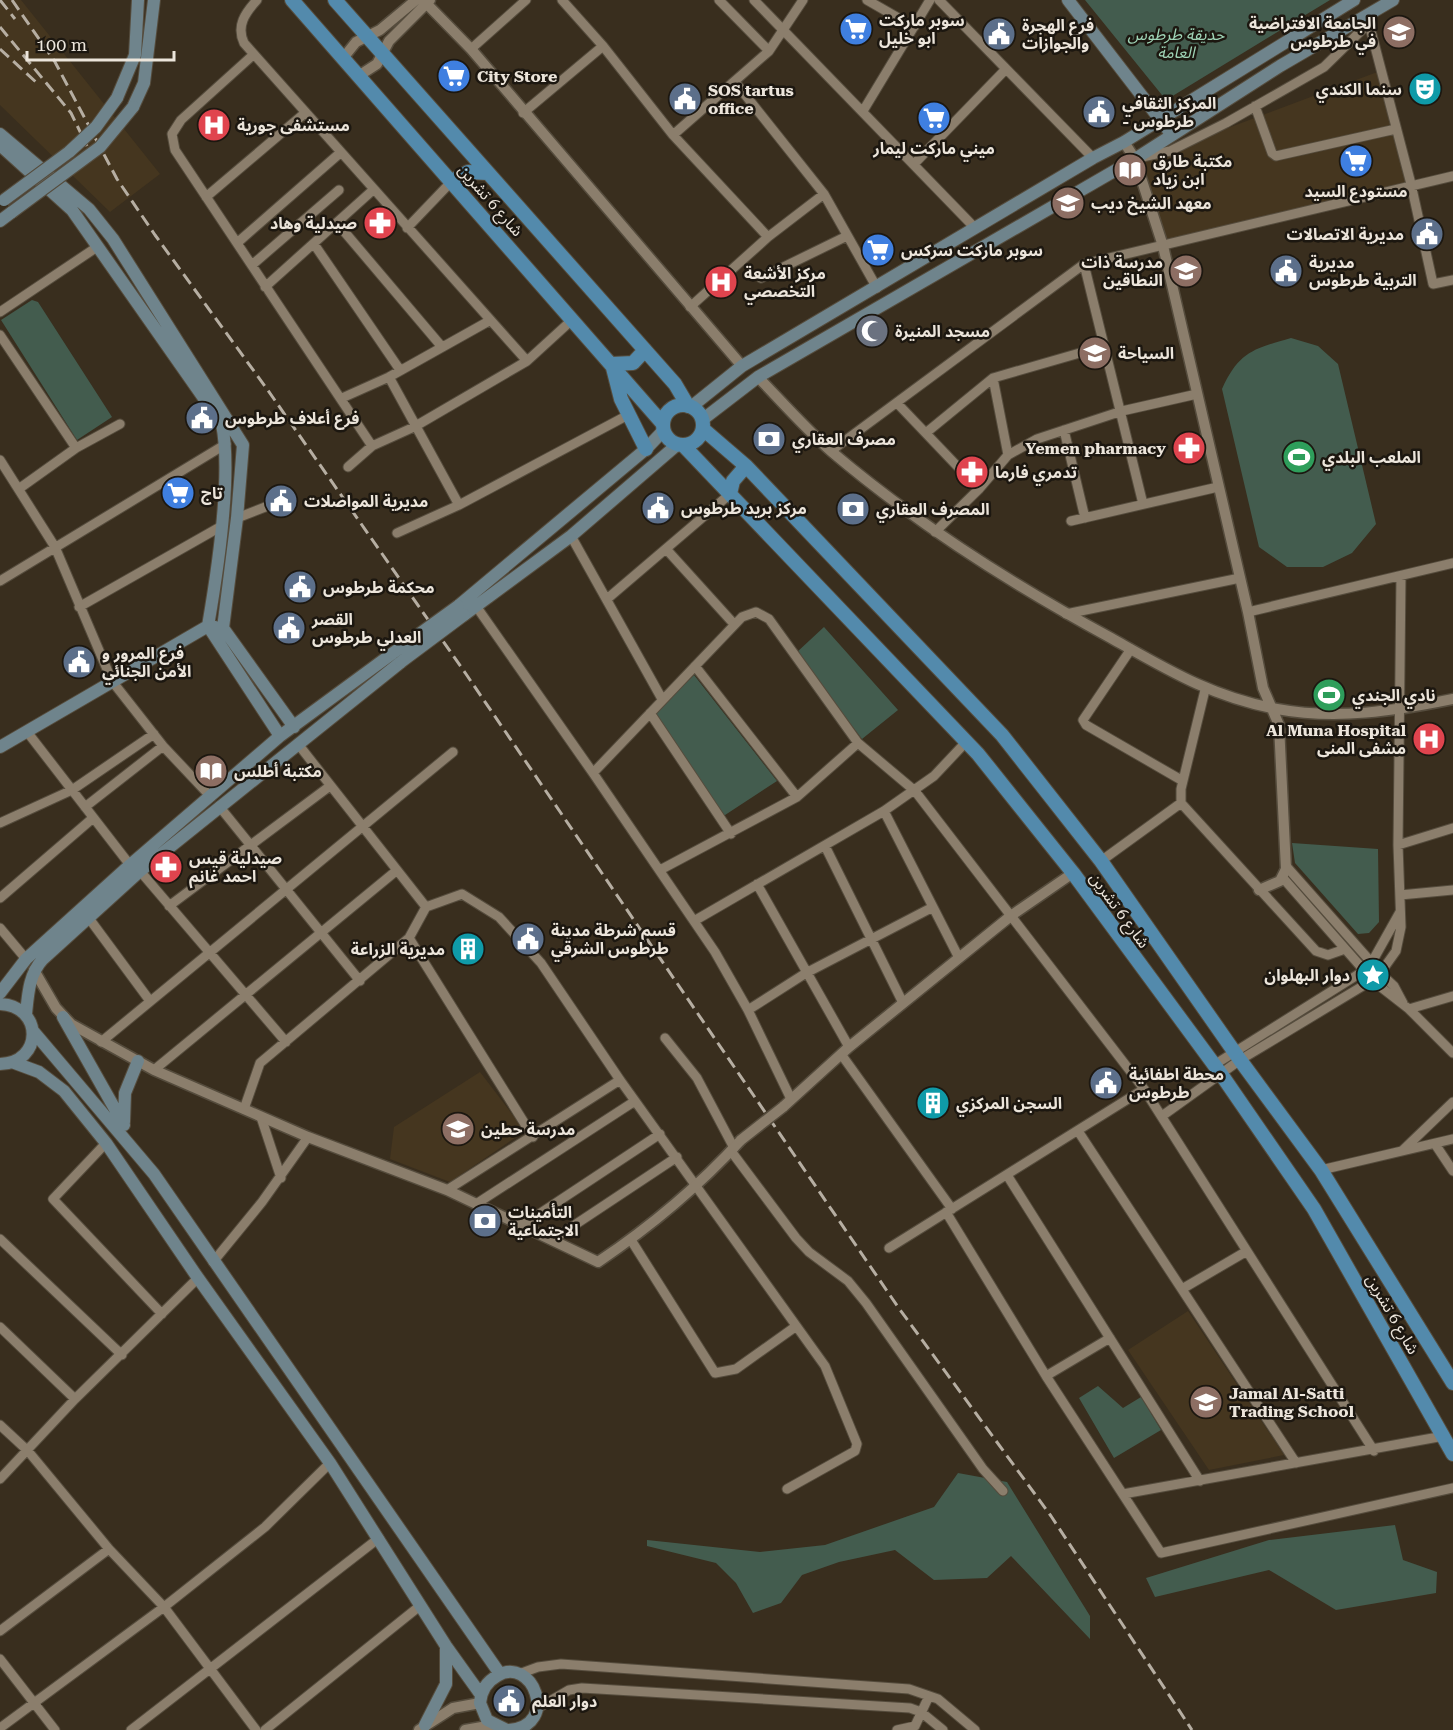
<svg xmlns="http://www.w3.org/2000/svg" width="1453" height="1730" font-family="'Roboto Serif','Noto Sans Arabic',serif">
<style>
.built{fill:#45361f}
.green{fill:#435c4e}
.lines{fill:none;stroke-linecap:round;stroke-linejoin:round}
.minor-casing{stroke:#554c3d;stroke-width:11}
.tertiary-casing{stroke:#554c3d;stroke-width:13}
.secondary-casing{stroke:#554c3d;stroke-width:14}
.primary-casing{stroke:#554c3d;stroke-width:16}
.minor{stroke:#8b7e6c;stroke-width:9}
.tertiary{stroke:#8b7e6c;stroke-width:10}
.secondary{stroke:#6f848c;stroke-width:12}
.primary{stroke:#538aac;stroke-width:14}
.rail{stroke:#b6aea2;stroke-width:3;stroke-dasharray:12 6;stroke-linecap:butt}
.tertiary-bridge-casing{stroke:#554c3d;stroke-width:13;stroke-linecap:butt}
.secondary-bridge-casing{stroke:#554c3d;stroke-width:14;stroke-linecap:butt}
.tertiary-bridge{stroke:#8b7e6c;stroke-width:10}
.secondary-bridge{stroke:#6f848c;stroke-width:12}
.labels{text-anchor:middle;stroke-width:5;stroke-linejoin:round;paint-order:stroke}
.poi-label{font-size:16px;font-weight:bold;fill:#ece5db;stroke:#1c1710;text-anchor:start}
.park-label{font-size:16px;font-style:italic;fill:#a0d6b8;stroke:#1c1710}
.street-label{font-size:16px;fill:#ece5db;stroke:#1c1710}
</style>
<rect width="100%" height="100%" fill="#392e1e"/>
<path class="built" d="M0,0H21L160,174L110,212L0,105Z
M1380,71L1411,184L1163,246L1140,161Z
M480,1072L525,1131L450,1182L390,1159L394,1127Z
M1188,1311L1284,1455L1209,1470L1128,1350Z"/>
<path class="green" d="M1085,0H1330L1166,100Z
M32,300L38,302L112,417L77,440L1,320Z
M1291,338L1318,346L1338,364L1376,524L1352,553L1323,567H1287L1259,547L1222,389C1239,352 1253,349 1291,338Z
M824,627L898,710L862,739L796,653Z
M694,675L777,781L722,817L653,714Z
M1292,843L1378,849L1379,922L1369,933L1358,934L1295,863Z
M1098,1386L1123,1408L1141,1397L1161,1430L1114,1458L1079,1398Z
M958,1473L1007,1482L1090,1616V1639L1011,1556L987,1578L934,1580L895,1550L839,1562L802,1575L781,1603L753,1613L736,1583L716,1563L647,1546V1540L760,1552L825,1545L934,1507Z
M1395,1525L1403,1560L1437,1572L1436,1593L1336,1610L1269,1570L1155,1597L1146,1578L1269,1540Z"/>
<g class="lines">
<g class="minor-casing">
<path id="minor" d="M257,0C245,13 236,26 244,43L527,361
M562,0L603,46L673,135L768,237
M719,0L769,51
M754,0L975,228
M867,0L914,27
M939,0L1093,158
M1367,16L1411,184L1433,284L1453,280
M471,49L526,0
M253,55L181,120L172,134L175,150L372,446
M735,82L824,194L877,288
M1255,106L1272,153L1276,156L1396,129
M863,111L930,0
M523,113L603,46
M673,135L769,51L803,0
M1142,157L1170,151L1226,123L1324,67L1369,23
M914,164L1006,69
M206,197L305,113
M337,223L442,347
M407,228L452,181
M237,243L340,153
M314,244L400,370
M1084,264L1143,504
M252,265L339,190
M761,278L847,236
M265,287L373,190
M690,307L768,237L824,194
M0,312L97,247
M0,335L76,448
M389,377L459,505
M993,378L1008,455
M342,398L389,377L489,321
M897,403L979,489
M1064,430L1085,518
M927,432L993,378L1104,346
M831,451L1084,264L1453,176
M0,460L55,547L112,681L163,746L211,797
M348,467L372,446L414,427L527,361L573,319
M20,488L76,448L120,424
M237,518L291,497
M1071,521L1218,487
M935,532L979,489L1008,455L1037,439L1122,411L1197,394
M397,533L459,505L628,415
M571,536L662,699
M667,550L734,624
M0,581L226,444
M607,599L730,494
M476,606L593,773L715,952L748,1010L791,1099
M79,607L220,527
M1248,612L1453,563
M1066,614L1240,578
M1131,649L1083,720L1086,725L1183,781
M695,666L797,797
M1205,690L1181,789V803L1316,951L1328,955L1345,949
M650,713L731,834
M28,733L130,865
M298,744L426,907
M593,773L742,617L756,612L769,619L858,743L915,791L1144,1089L1374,1451
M219,806L360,981
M85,807L163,746
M884,811L959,958
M0,823L72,790L154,734
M1398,845L1453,828
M825,846L903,1003
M1101,861L1181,803
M1286,866L1371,962
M660,870L797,797L858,743
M140,871L286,1042
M1283,878L1362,968
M757,884L849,1047
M1400,895L1453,890
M0,898L93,818
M169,906L330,786
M88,917L150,1001
M694,921L884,811L934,776L966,742
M0,928L26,959
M409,938L533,1137
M1372,962L1400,912
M1381,972L1396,951L1401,927L1398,845L1401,576
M1381,974L1394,986L1403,1003
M1373,981L1409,1009L1453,1053
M1409,1009L1453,996
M748,1010L806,973L933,907
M665,1038L697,1078L734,1148
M101,1042L453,752
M841,1054L952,1209
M1214,1065L1362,972
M154,1070L396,871
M244,1109L260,1063L409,938L426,907L462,894L499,917L541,963L620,1080L825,1366L857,1444L855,1451L787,1489
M1162,1116L1240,1060L1371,981
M261,1117L281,1178
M1078,1131L1296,1463
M106,1143L53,1199L162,1314
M1435,1144L1453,1171
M1403,1150L1453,1102
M731,1151L796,1238L809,1252L848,1281L866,1303L983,1469L1003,1491
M1321,1170L1453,1139
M1007,1175L1200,1481
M447,1190L620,1080
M476,1204L635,1101
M946,1212L1046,1376L1161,1553L1453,1488
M521,1226L660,1134
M0,1239L122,1355
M552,1240L677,1157
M631,1240L715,1373L736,1369L795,1327
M889,1248L1144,1089
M213,1262L262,1202L308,1137
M1182,1289L1247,1251
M0,1327L75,1399
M1046,1376L1110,1338
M0,1425L28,1451L109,1549L164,1607L256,1730
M0,1479L75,1399L198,1278
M1123,1494L1444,1436
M0,1631L109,1549
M0,1659L55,1730
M519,1674L538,1667L561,1664L909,1689L938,1699L975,1730
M538,1708L569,1690L582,1688L910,1708L921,1712L943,1730
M0,1728L164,1607L265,1527L330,1463
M131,1730L379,1538
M265,1730L421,1605
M897,1730L915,1726L929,1696"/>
</g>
<g class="tertiary-casing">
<path id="tertiary" d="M423,0L471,49L742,366
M344,57L356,42L380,30L416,0
M360,75L377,64L389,41L430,0
M1124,142L1135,159L1163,246L1248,612L1263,688L1279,725L1286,869L1280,881L1259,890
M758,377C782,402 806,429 832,452C917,524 1013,585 1111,638C1168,670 1212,697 1277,709C1336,720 1395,711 1453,699
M34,970L56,1008L71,1024L154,1070L308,1137L447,1190L598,1262C650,1227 699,1186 741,1140
M783,1107L849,1047L1012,915L1073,873
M419,1730L453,1708L480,1703
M465,1730L493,1725"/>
</g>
<g class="secondary-casing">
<path id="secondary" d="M1068,0L1172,135
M117,98L135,55L138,0
M133,107L144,83L154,0
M0,134L89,209L113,239L243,445L237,518L223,628L294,727
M0,145L72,210L222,424C232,475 217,574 208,626L280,736
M0,221L12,212
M691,407L742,366L1093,158L1124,142L1354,0
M702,420L758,377L1135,159L1280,66L1393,0
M458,606L646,449L664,430
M464,615L571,536L678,444
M0,747L208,626L215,627
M0,993L26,959L130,865L280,736L393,653
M0,1004C44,1006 43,1063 0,1064
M26,1014C28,994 29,974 43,959L140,871L401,662
M63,1017L124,1125
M33,1031L154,1174L500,1674
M12,1062L39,1072L64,1091L106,1143L198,1278L330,1463L446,1646L481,1695
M124,1122L125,1093L138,1061
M425,1725L446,1684V1646
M507,1730L487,1720L480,1703C481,1691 486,1682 497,1676C532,1654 561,1726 509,1730"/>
</g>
<g class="primary-casing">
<path id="primary" d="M292,0L663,424
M335,0L675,384L688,406
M452,181L468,172L487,173
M645,350L633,363L612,364L621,399L646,449
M663 425a20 20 0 1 1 40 0a20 20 0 1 1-40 0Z
M703,429L746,466L1002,735L1101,861L1240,1060L1321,1170L1453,1383
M683,445L978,754L1073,873L1221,1074L1314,1209L1453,1454
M730,494L733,481L746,466"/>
</g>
<use href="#minor" class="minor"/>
<use href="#tertiary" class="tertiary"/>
<use href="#secondary" class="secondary"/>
<use href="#primary" class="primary"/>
<path class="rail" d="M0,0L15,19
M12,0L55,62L117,179L155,235L267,389L466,674L898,1307L1051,1516L1192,1730
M0,27L71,113L87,146
M0,49L38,84"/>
<g class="tertiary-bridge-casing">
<path id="tertiary-bridge" d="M741,1140L783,1107"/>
</g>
<g class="secondary-bridge-casing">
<path id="secondary-bridge" d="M4,200L69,152L96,127L117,98
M12,212L100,147L133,107
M393,653L458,606
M401,662L464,615"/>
</g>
<use href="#tertiary-bridge" class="tertiary-bridge"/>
<use href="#secondary-bridge" class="secondary-bridge"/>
</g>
<defs>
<g id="supermarket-disc" transform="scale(1.725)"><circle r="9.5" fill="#3f7fe0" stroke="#1c1710"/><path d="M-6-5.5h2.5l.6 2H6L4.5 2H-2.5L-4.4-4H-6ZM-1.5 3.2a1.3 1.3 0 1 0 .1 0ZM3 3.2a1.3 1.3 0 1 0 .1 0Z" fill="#fff"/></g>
<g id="university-disc" transform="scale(1.725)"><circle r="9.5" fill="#8d6e63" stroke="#1c1710"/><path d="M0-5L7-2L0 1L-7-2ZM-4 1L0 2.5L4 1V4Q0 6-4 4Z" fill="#fff"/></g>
<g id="civic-disc" transform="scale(1.725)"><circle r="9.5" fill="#5c6f8a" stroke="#1c1710"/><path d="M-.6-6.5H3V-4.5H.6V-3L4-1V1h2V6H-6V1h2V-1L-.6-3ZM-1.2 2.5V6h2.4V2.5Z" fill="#fff"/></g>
<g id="theatre-disc" transform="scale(1.725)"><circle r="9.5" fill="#0f9aa8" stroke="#1c1710"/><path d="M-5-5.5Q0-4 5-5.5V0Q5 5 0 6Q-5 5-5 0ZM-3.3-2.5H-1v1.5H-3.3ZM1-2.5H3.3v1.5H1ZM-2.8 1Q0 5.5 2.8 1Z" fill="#fff"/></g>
<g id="hospital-disc" transform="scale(1.725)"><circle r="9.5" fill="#e0444e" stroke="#1c1710"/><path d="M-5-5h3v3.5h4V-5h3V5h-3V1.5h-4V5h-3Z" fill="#fff"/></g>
<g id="library-disc" transform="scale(1.725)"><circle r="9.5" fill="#8d6e63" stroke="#1c1710"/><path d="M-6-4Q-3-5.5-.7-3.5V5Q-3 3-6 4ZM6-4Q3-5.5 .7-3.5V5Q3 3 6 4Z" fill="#fff"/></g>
<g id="school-disc" transform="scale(1.725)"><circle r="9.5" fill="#8d6e63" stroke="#1c1710"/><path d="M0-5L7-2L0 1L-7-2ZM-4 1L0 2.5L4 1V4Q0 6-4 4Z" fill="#fff"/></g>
<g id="pharmacy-disc" transform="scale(1.725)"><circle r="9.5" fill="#e0444e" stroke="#1c1710"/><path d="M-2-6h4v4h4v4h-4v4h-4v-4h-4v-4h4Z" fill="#fff"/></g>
<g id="mosque-disc" transform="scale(1.725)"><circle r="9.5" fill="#6b7280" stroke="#1c1710"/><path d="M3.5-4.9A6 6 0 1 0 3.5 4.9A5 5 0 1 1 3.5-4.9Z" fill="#fff"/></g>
<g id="bank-disc" transform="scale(1.725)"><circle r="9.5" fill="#5c6f8a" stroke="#1c1710"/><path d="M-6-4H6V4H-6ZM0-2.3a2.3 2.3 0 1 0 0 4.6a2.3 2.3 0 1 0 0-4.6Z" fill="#fff"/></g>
<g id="stadium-disc" transform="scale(1.725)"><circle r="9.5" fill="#2e9e5b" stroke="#1c1710"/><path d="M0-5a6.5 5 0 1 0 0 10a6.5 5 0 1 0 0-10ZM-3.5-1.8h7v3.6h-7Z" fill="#fff"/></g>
<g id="building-disc" transform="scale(1.725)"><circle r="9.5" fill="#0f9aa8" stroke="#1c1710"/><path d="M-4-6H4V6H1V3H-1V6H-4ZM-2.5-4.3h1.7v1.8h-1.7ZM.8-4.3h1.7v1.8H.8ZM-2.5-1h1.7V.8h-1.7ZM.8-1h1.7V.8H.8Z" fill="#fff"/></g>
<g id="sight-disc" transform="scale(1.725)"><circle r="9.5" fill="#0f9aa8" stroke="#1c1710"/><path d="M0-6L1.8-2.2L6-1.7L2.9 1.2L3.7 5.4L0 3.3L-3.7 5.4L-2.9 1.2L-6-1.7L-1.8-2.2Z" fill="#fff"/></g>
</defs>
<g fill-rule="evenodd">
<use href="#supermarket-disc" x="856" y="29"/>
<use href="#university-disc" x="1399" y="32"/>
<use href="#civic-disc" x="999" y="34"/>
<use href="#supermarket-disc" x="454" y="76"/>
<use href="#theatre-disc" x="1425" y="89"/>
<use href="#civic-disc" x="685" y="99"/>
<use href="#civic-disc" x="1099" y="112"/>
<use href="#supermarket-disc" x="934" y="118"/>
<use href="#hospital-disc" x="214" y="125"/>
<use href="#supermarket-disc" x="1356" y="161"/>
<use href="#library-disc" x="1130" y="170"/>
<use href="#school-disc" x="1068" y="203"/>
<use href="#pharmacy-disc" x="380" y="223"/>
<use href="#civic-disc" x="1427" y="234"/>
<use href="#supermarket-disc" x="878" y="250"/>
<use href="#school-disc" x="1186" y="271"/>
<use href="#civic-disc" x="1286" y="271"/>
<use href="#hospital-disc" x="721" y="282"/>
<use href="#mosque-disc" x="872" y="331"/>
<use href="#university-disc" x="1095" y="353"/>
<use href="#civic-disc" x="202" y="418"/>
<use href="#bank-disc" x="769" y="439"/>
<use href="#pharmacy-disc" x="1189" y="448"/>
<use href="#stadium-disc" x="1299" y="457"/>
<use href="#pharmacy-disc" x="972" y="472"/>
<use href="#supermarket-disc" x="178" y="493"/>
<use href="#civic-disc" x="281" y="501"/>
<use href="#civic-disc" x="658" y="508"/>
<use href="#bank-disc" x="853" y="509"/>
<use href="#civic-disc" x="300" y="587"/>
<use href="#civic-disc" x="289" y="628"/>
<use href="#civic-disc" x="79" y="662"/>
<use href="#stadium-disc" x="1329" y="695"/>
<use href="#hospital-disc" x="1429" y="739"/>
<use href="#library-disc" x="211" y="771"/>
<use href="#pharmacy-disc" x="166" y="867"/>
<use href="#civic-disc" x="528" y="939"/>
<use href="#building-disc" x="468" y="949"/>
<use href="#sight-disc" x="1373" y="975"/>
<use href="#civic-disc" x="1106" y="1083"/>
<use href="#building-disc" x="933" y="1103"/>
<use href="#school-disc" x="458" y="1129"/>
<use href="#bank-disc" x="485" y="1221"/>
<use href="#school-disc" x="1206" y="1402"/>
<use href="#civic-disc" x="509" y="1701"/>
</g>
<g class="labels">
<g class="poi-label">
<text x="879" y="26">سوبر ماركت<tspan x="879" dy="18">ابو خليل</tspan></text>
<text x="1376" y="29" text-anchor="end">الجامعة الافتراضية<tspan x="1376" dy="18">في طرطوس</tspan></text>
<text x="1022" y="31">فرع الهجرة<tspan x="1022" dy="18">والجوازات</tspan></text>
<text x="477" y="82">City Store</text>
<text x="1402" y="95" text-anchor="end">سنما الكندي</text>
<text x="708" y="96">SOS tartus<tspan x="708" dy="18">office</tspan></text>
<text x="1122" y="109">المركز الثقافي<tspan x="1122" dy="18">- طرطوس</tspan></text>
<text x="237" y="131">مستشفى جورية</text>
<text x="934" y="154" text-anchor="middle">ميني ماركت ليمار</text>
<text x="1153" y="167">مكتبة طارق<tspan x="1153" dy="18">ابن زياد</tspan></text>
<text x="1356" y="197" text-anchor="middle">مستودع السيد</text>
<text x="1091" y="209">معهد الشيخ ديب</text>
<text x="357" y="229" text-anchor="end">صيدلية وهاد</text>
<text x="1404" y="240" text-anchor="end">مديرية الاتصالات</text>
<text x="901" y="256">سوبر ماركت سركس</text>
<text x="1163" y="268" text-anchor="end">مدرسة ذات<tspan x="1163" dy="18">النطاقين</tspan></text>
<text x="1309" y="268">مديرية<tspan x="1309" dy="18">التربية طرطوس</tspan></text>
<text x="744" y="279">مركز الأشعة<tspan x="744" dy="18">التخصصي</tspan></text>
<text x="895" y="337">مسجد المنيرة</text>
<text x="1118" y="359">السياحة</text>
<text x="225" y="424">فرع أعلاف طرطوس</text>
<text x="792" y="445">مصرف العقاري</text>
<text x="1166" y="454" text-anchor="end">Yemen pharmacy</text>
<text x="1322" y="463">الملعب البلدي</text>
<text x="995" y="478">تدمري فارما</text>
<text x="201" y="499">تاج</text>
<text x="304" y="507">مديرية المواصلات</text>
<text x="681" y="514">مركز بريد طرطوس</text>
<text x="876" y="515">المصرف العقاري</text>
<text x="323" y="593">محكمة طرطوس</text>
<text x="312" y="625">القصر<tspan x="312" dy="18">العدلي طرطوس</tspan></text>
<text x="102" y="659">فرع المرور و<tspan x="102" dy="18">الأمن الجنائي</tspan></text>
<text x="1352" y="701">نادي الجندي</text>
<text x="1406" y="736" text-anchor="end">Al Muna Hospital<tspan x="1406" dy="18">مشفى المنى</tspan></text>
<text x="234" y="777">مكتبة أطلس</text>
<text x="189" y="864">صيدلية قيس<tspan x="189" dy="18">احمد غانم</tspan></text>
<text x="551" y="936">قسم شرطة مدينة<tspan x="551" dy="18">طرطوس الشرقي</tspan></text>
<text x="445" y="955" text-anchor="end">مديرية الزراعة</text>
<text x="1350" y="981" text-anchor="end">دوار البهلوان</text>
<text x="1129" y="1080">محطة اطفائية<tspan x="1129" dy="18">طرطوس</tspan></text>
<text x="956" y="1109">السجن المركزي</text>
<text x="481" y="1135">مدرسة حطين</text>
<text x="508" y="1218">التأمينات<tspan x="508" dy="18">الاجتماعية</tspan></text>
<text x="1229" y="1399">Jamal Al-Satti<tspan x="1229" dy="18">Trading School</tspan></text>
<text x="532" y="1707">دوار العلم</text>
</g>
<g class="park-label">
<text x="1176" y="40">حديقة طرطوس<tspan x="1176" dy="18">العامة</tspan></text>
</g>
<g class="street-label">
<text transform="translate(491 200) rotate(49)" y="6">شارع 6 تشرين</text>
<text transform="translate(1120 910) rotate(54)" y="6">شارع 6 تشرين</text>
<text transform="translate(1393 1314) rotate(60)" y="6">شارع 6 تشرين</text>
</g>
</g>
<path d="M27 51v9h147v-9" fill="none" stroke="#ece5db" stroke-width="3"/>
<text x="36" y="51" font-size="18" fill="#ece5db" stroke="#1c1710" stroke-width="4.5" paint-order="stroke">100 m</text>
</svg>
